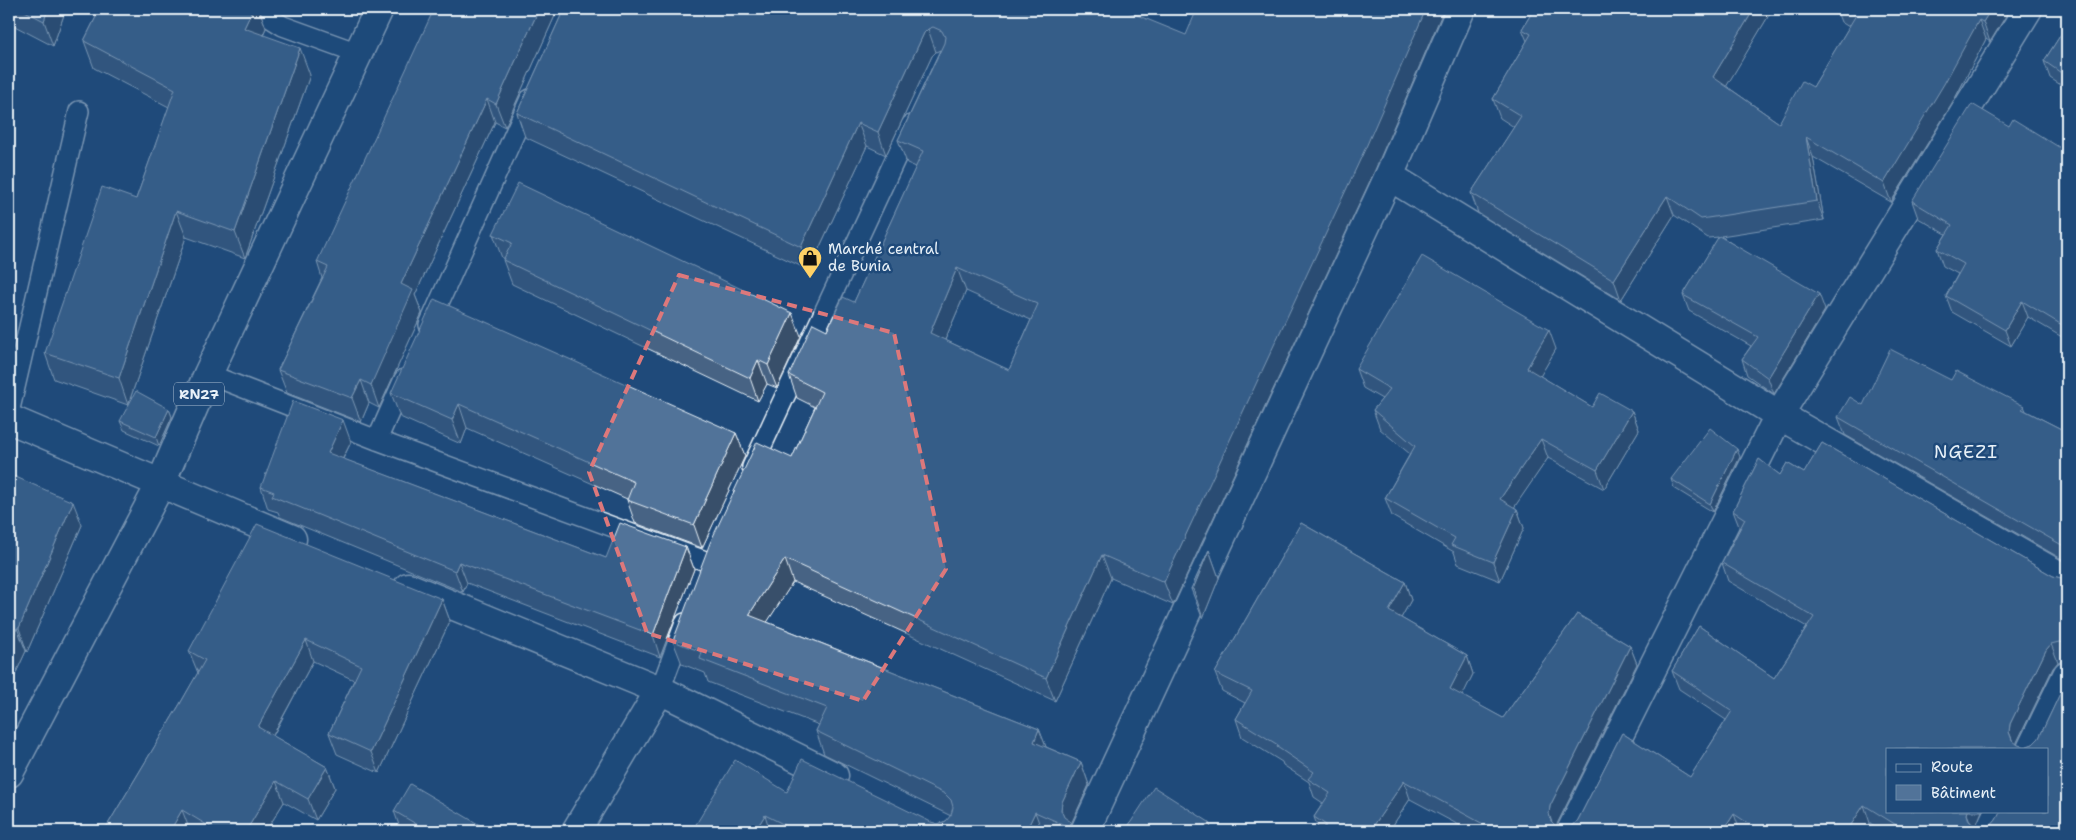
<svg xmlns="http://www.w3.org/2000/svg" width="2076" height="840" font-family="'Shantell Sans',sans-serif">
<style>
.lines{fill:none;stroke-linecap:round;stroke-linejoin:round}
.service-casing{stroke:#e8f1f8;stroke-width:22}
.minor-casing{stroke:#e8f1f8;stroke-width:31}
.primary-casing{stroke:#e8f1f8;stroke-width:31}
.service{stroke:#1f4a7a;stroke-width:19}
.minor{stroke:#1f4a7a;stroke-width:28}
.primary{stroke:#1f4a7a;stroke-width:28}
.wall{fill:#466384;stroke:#e8f1f8;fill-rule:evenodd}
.shaded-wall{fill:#39506b;stroke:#e8f1f8}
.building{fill:#517399;stroke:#e8f1f8;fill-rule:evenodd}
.marked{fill:none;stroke:#dd787b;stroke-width:4;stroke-dasharray:10 6;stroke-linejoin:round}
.labels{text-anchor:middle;stroke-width:5;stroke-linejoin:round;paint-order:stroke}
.shield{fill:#1f4a7a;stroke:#acbfd2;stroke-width:1}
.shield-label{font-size:14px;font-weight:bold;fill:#e8f1f8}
.poi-label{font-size:15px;fill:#e8f1f8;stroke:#1f4a7a;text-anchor:start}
.quarter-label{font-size:18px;letter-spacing:1px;fill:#e8f1f8;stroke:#1f4a7a}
</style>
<rect width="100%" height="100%" fill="#1f4a7a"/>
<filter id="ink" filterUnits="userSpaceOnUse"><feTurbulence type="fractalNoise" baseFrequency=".02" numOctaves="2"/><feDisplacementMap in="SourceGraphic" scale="10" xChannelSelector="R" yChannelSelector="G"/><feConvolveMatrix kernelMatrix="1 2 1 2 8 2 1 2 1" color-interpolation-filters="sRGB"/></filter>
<g filter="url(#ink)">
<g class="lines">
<g class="service-casing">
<path id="service" d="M256,9L283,26L358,53
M429,325L530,99
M208,374L377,440L708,562
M9,413L79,111
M377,440L404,379
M752,467L911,125
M660,690L685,623"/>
</g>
<g class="minor-casing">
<path id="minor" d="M1389,176L1779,415L2067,580
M9,419L292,539
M408,587L660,690L834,776
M2031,749L2067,675
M576,831L660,690
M1085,831L1389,176L1461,9
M1571,831L1779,415L2028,9
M1989,831L1999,811"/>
</g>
<g class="primary-casing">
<path id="primary" d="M9,773L160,485L208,374L379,9"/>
</g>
<use href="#service" class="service"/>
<use href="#minor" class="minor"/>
<use href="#primary" class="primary"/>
</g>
<path class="wall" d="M9,9H66L53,46L9,23Z
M100,9H259L266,28L263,35L310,75L245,258L186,237L128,405L54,379L45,353L136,199L169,107L94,68L84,41Z
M558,9L505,127L495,122L415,295L422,313L379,408L369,403L361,422L287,393L278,370L322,278L317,262Z
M564,9H1122L1375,170L1173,605L1111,578L1055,701L793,582L767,622L1039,729L1046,747L1081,762L1089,785L1071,824L1074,831H692L787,792L938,824L946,821L951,816L824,754L816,731L819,725L708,682L705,673L682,664L673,641L792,458L815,407L797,398L789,375L827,330L854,302L916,167L907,163L898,140L940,50L936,52L932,56L886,155L867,146L809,270L525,137L517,113ZM966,291L1031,320L1009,370L945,340Z
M1534,9H1774L1772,10L1726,86L1779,123L1813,87L1849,27L1841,22L1836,9H2010L1990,42L1986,39L1952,104L1891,202L1813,157L1824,220L1721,236L1825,310L1774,394L1747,375L1742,359L1751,346L1689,311L1683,295L1719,237L1708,238L1674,215L1621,300L1478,213L1471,193L1514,127L1500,118L1493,99L1527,41L1522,29Z
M2067,25V89L2050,78L2044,61Z
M2009,126L2067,152V340L2028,317L2011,346L1952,312L1946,296L1958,274L1943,266L1937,249L1946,234L1918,218L1912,201Z
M493,234L801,336L777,388L767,384L758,401L512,284L503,260L504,259L502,258Z
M1556,349L1540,376L1592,407L1632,411L1639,430L1604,489L1548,458L1514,507L1517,509L1524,528L1500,581L1458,564L1454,552L1392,516L1385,498L1410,454L1380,429L1373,410L1382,399L1363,388L1356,369Z
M1951,380L2024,406L2026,411L2067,432V562L1845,435L1838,417L1863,405Z
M391,393L736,433L745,456L702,548L635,523L627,500V499L467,428L461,444L400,417Z
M169,409L172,417L159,446L124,430L120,421Z
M351,442L343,459L606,558L686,547L694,569L660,657L467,583L463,592L280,517L278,512L268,509L261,487Z
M1822,443L2053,576L2061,578L2067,576V660H2065L2058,662L2053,668L2017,744L2018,745L2025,747L2033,744L2039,738L2067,679V831H1883L1870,823L1865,831H1470L1410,799L1389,831H1319L1314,817L1323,803L1314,797L1309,782L1283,765L1282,762L1242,737L1236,719L1245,703L1222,691L1215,673L1301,523L1405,582L1411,600L1401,618L1467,656L1473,674L1462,696L1503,718L1577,614L1630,646L1637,664L1557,824V827L1565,829L1573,826L1578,820L1622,733L1690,777L1726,720L1679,689L1672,671L1699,626L1774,678L1807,627L1728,581L1722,563L1740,529L1733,511L1759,459L1780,475L1787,463L1804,473ZM1887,749H2047V811H2001L1996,820L1991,826L1984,829L1975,827L1982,811H1887Z
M1740,457L1713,512L1674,488L1671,479Z
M9,474L82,525L27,652L26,651L9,688Z
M1209,550L1219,578L1203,618L1202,617L1191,589Z
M442,599L450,621L379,773L337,754L329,733L354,680L313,661L273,736L327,767L335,788L316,820L284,802L266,831H104L180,704L198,673L189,651Z
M394,811L490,831H406L400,828Z"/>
<path class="shaded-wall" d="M48,9H66L53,46L44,21Z
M253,9H259L266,28L254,54L244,28Z
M539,9H558L505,127L496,104Z
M1426,9H1444L1375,170L1173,605L1164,582Z
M1754,9H1772V10L1720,97L1713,77Z
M1991,9H2010L1990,42L1983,22Z
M1979,20L1986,39L1952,104L1891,202L1884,183Z
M928,29L936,52L932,56L886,155L878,132L924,33Z
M300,48L310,75L245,258L235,232Z
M487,99L495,122L415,295L422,313L379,408L371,385L401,284Z
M858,123L867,146L809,270L801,247Z
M1806,137L1813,157L1824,220L1817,201Z
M1667,196L1674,215L1621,300L1614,280Z
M176,211L186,237L128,405L119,378Z
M957,268L966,291L938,356L930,333Z
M1819,294L1825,310L1774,394L1768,378Z
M2022,301L2028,317L2011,346L2005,330Z
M792,313L801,336L777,388L768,365Z
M1549,330L1556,349L1534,387L1527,368Z
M758,360L767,384L758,401L750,378Z
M361,380L369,403L361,422L352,398Z
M459,404L467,428L461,444L452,420Z
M169,409L172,417L159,446L156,437Z
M1632,411L1639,430L1604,489L1597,470Z
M343,420L351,442L335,474L328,453Z
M736,433L745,456L702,548L694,525Z
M1541,439L1548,458L1507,518L1500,499Z
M1737,449L1740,457L1713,512L1710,504Z
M73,502L82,525L27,652L19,628Z
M1517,509L1524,528L1500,581L1493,562Z
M686,547L694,569L660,657L653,635Z
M1209,550L1219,578L1203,618L1193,589Z
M1102,555L1111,578L1055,701L1046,678Z
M785,559L793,582L757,638L749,615Z
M459,562L467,583L463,592L455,571Z
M1405,582L1411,600L1395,629L1389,611Z
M442,599L450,621L379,773L371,752Z
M17,628L26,651L9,688V646Z
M306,640L313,661L266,748L258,727Z
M2051,644L2058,662L2053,668L2017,742L2016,749L2009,732L2010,724L2046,650Z
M1630,646L1637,664L1557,824L1555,831L1549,814L1550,806Z
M1467,656L1473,674L1457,707L1450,689Z
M1039,729L1048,752L1034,742Z
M1081,762L1089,785L1071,824L1074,831H1070L1069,827L1067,826L1061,810L1062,802Z
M327,767L335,788L316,820L308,799Z
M276,781L284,802L266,831H246Z
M1404,781L1410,799L1389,831H1370Z
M1864,805L1870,823L1865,831H1847Z
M182,810L190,831H170Z
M1968,811H1982L1974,831L1967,814Z
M1035,812L1042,831H1026Z
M1734,814L1740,831H1723Z
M765,815L770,831H755Z
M1209,822L1212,831H1203Z"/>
<path class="building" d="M21,9H48L44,21Z
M100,9H253L244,28L300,48L235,232L176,211L119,378L45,353L102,187L136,199L175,89L84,41Z
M434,9H539L496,104L487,99L401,284L413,290L371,385L361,380L352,398L278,370L328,267L317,262Z
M564,9H1122L1186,35L1197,9H1426L1366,147L1164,582L1102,555L1046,678L785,559L749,615L1039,729L1034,742L1081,762L1062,802L1061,810L1064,817L1071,822L1069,827L1035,812L1026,831H797L765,815L755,831H692L735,760L787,792L802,759L931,822L938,824L946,821L951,815L953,807L951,800L945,794L816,731L827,708L700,659L702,652L673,641L710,543L757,442L792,458L822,392L789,375L813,323L827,330L843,297L854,302L923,151L898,140L944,43L945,37L942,31L933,27L928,29L924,33L878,132L858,123L801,247L517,113ZM957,268L1038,304L1009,370L930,333Z
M1534,9H1754L1713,77L1779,123L1802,81L1813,87L1856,15L1844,9H1991L1983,22L1979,20L1944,84L1884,183L1806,137L1817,201L1701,219L1667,196L1614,280L1471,193L1521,116L1493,99L1531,34L1522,29Z
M2067,25V77L2044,61Z
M1972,104L2009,126L2013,119L2067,152V328L2022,301L2005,330L1946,296L1964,264L1937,249L1952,225L1912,201Z
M518,183L792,313L768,365L758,360L750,378L503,260L512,243L493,234Z
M1719,236L1819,294L1768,378L1742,359L1758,337L1683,295Z
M1422,256L1549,330L1527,368L1592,407L1600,393L1632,411L1597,470L1541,439L1500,499L1517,509L1493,562L1451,545L1455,538L1385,498L1415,446L1373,410L1390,389L1356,369Z
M434,299L736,433L694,525L627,500L634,482L459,404L452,420L391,393Z
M1890,349L1951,380L1956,371L2024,406L2022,409L2067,432V548L1838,417L1850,397L1863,405Z
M136,391L169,409L156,437L120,421Z
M293,401L343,420L328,453L606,558L620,523L686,547L653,635L459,562L455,571L272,496L274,492L261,487Z
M1710,428L1737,449L1710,504L1671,479Z
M1822,443L2053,576L2061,578L2067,576V643L2059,642L2051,644L2046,650L2010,724L2009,732L2012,740L2018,745L2025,747L2033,744L2039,738L2067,679V831H1906L1864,805L1847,831H1760L1734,814L1723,831H1496L1404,781L1370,831H1322L1326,825L1314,817L1330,793L1308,779L1314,772L1277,747L1278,745L1236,719L1252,691L1215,673L1301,523L1405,582L1389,611L1467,656L1450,689L1503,718L1577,614L1630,646L1550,806L1549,814L1551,821L1557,827L1565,829L1573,826L1578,820L1622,733L1690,777L1732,711L1672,671L1699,626L1774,678L1814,617L1722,563L1745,519L1733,511L1759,459L1780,475L1787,463L1804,473ZM1887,749H2047V811H2001L1996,820L1991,826L1984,829L1976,827L1969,821L1967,814L1968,811H1887Z
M9,474L73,502L19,628H17L9,646Z
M257,524L442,599L371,752L329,733L361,666L306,640L258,727L327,767L308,799L276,781L246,831H217L182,810L170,831H104L180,704L205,660L189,651Z
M1209,550L1193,589H1191Z
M410,784L490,831H428L394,811Z
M1154,787L1209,822L1203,831H1125Z"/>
</g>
<path d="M0 0H2076V840H0ZM679,275L894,333L946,569L863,701L647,633L589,472Z" fill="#1f4a7a" fill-opacity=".55" fill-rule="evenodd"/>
<path class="marked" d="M679,275L894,333L946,569L863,701L647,633L589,472Z"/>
<defs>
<g id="shop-pin" transform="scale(1.25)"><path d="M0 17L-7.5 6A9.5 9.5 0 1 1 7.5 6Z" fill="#ffd166" stroke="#1f4a7a"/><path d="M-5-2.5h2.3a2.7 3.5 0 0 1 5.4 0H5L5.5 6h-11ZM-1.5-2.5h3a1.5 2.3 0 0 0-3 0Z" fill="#111"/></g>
</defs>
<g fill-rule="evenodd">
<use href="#shop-pin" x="810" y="258"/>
</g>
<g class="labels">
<rect class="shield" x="174" y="382.5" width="50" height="23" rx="4"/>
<g class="shield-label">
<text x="199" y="399">RN27</text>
</g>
<g class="poi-label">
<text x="828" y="254">Marché central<tspan x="828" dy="17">de Bunia</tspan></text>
</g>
<g class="quarter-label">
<text x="1966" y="458">NGEZI</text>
</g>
</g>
<rect width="2076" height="840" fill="none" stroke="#1f4a7a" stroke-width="30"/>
<rect x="15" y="15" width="2046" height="810" fill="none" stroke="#e8f1f8" stroke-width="2" filter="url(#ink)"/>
<rect x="1886" y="748" width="162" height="65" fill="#1f4a7a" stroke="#6f8dac"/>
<rect x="1896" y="764" width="25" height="8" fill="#1f4a7a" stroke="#6f8dac"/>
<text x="1931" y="772" font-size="15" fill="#e8f1f8">Route</text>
<rect x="1896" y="785" width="25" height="15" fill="#517399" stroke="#6f8dac"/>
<text x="1931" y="798" font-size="15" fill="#e8f1f8">Bâtiment</text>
</svg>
